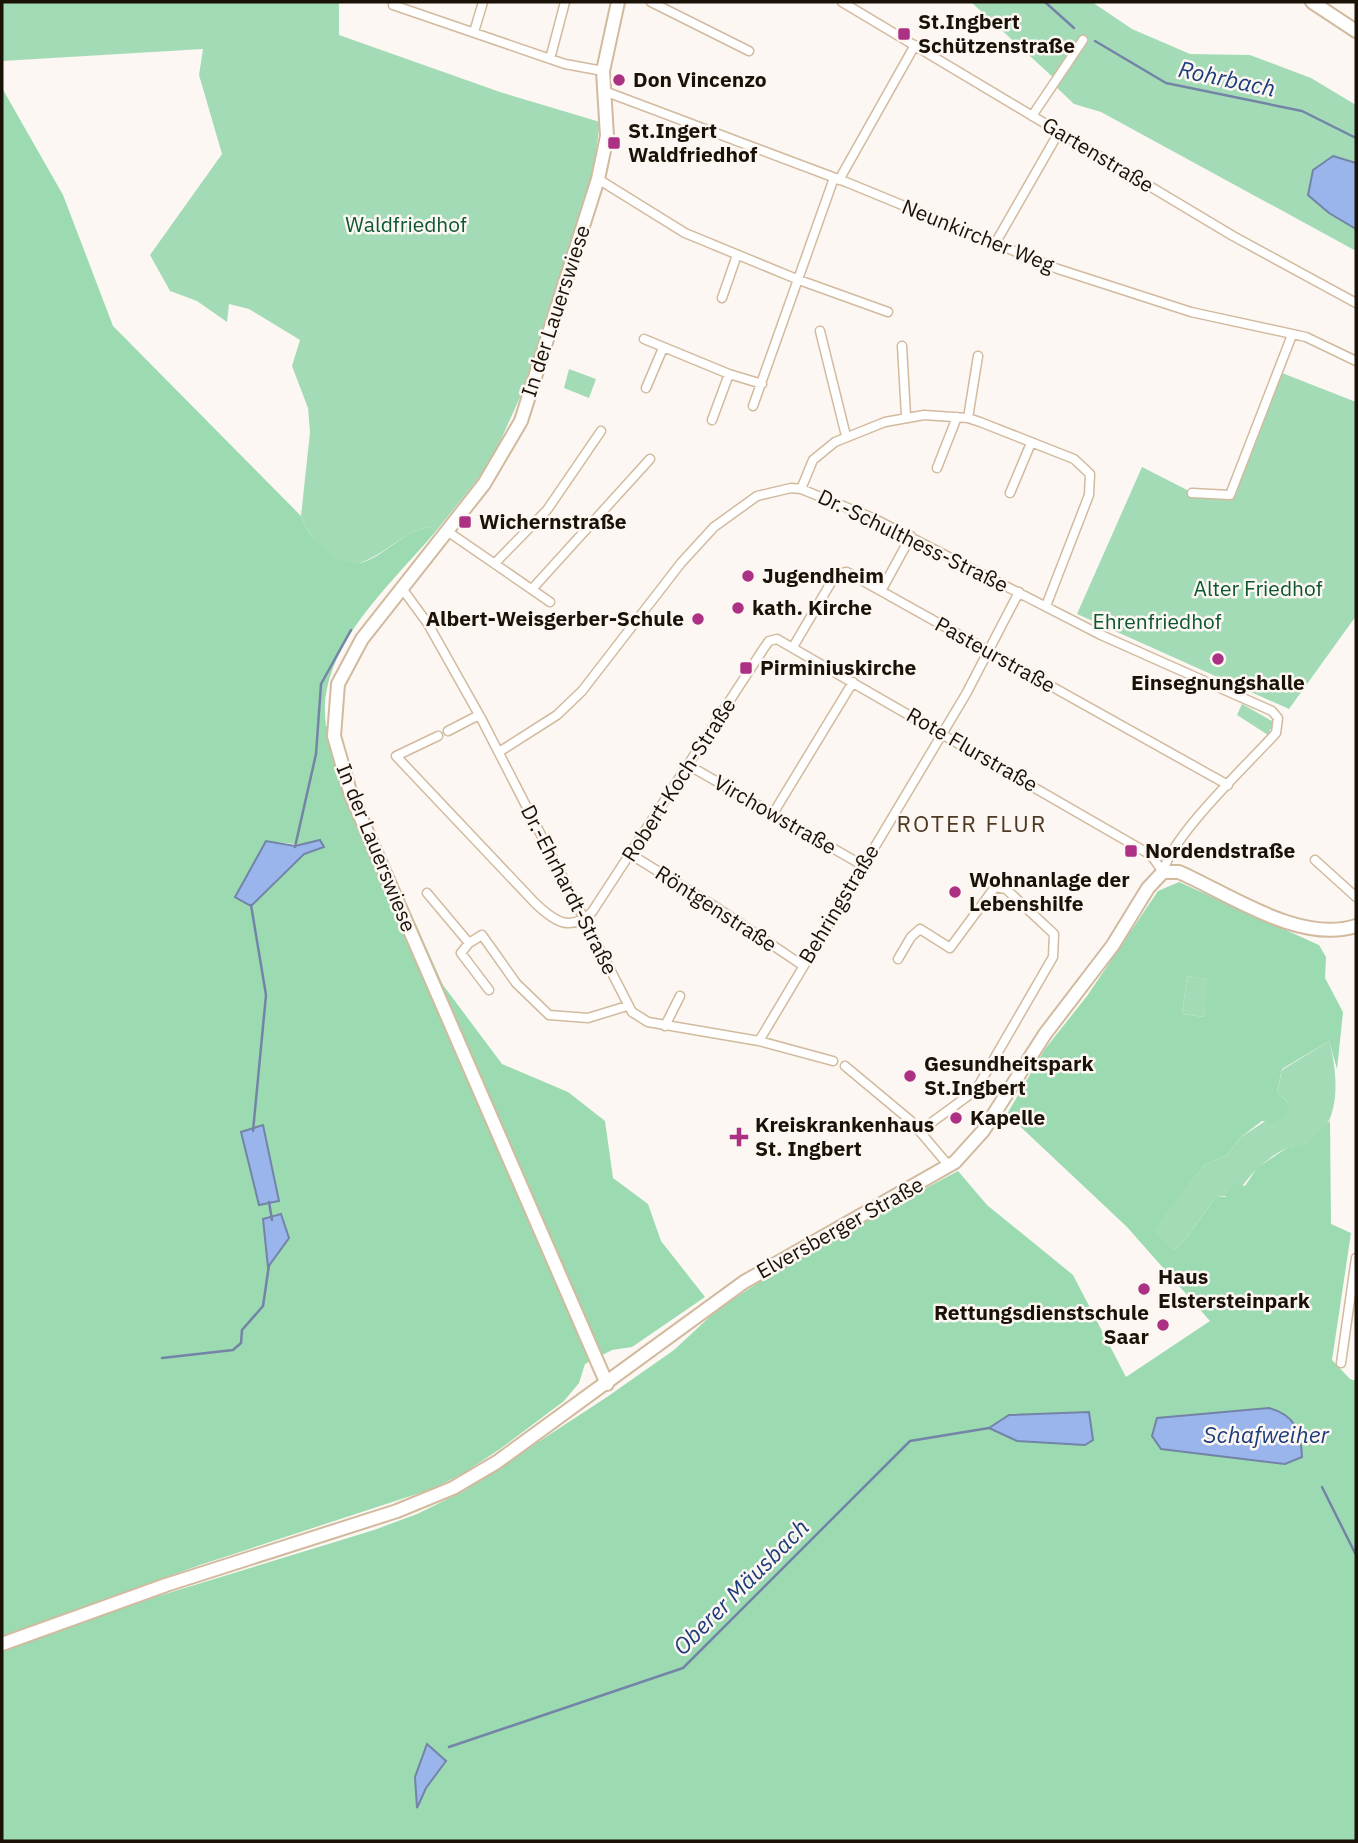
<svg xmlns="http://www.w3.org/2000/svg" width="1358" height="1843" font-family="'IBM Plex Sans',sans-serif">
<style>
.green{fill:#a4dbb7}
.forest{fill:#9cdab2;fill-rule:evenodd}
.water{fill:#99b5eb;stroke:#7384a7;stroke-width:2}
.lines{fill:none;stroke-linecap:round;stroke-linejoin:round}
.stream{stroke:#7384a7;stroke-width:2.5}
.street-casing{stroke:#d2ba9e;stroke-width:11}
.secondary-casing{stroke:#d2ba9e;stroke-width:16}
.street{stroke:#fff;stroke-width:8}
.secondary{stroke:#fff;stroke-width:12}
.poi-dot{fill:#ac3083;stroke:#fcf7f2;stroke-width:2.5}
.labels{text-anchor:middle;stroke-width:5;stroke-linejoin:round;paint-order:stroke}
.poi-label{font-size:21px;font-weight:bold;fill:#1a1107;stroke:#fcf7f2;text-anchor:start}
.street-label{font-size:21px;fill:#1a1107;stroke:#fcf7f2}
.park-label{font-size:21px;fill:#0c5632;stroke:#fcf7f2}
.water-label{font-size:23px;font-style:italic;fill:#1d3c7b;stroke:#fcf7f2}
.neighbourhood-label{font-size:23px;letter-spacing:2px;fill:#4e3a22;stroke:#fcf7f2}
</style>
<rect width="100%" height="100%" fill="#fcf7f2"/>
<path class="green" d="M2,2H339V35L500,92L600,122L593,173L526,384L490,464L436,531L430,527C399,532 380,562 349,565C328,556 308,538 301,516L310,432L308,408L292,366L300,340L249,309L229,304L227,322L197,301L170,291L150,255L222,154L199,75L203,49L2,61Z
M971,2H1092L1132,29L1190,54L1250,55L1311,78L1356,105V251L1101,112L1074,104L1053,84L1056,80Z
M569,369L596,379L589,398L564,388Z
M1282,373L1356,402V616L1289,709L1077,614L1142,467L1197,495H1230Z
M1242,704L1274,722L1268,735L1237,715Z
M1187,976L1209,979L1204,1017L1182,1014Z
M1329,1041C1338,1072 1343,1127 1307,1144C1302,1147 1295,1145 1290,1147C1281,1149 1266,1161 1258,1168C1243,1181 1241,1197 1216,1197L1184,1241L1174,1250L1152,1231L1204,1165L1227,1155L1241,1137L1290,1105L1277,1092L1282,1070Z"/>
<path class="forest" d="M2,88L63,195L113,326L301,516C306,532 315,541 327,551C368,587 389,533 430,527L436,531C391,585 315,649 326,726L340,734L351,779L443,985L502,1064L568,1092L605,1121L613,1178L648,1204L661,1241L705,1297L632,1347L612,1350L585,1364L579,1383L564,1401L500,1449L462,1474L432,1489L200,1565L2,1637ZM266,841L324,847L304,854L251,906ZM262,1125L279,1200L259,1205Z
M1179,882L1319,945L1326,957L1325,978L1343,1012L1337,1069L1329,1041L1282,1069L1277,1092L1290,1105L1286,1115L1274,1123L1262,1121L1241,1137L1227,1155L1204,1165L1153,1231L1174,1250L1184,1241L1216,1197H1225L1235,1183L1245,1186L1257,1168L1288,1147L1307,1144L1330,1121L1331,1224L1351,1233L1332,1360L1350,1379L1356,1381V1841H2V1651L126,1606L374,1530L417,1514L462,1492L607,1397L674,1350L717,1310L767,1277L823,1243L958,1171L987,1205L1073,1275L1126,1377L1210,1321L1127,1227L1007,1114L1045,1049L1087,996L1158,891ZM1187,976L1208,979L1204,1017L1182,1014ZM428,1744L446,1762L426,1788L418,1806Z"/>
<path class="water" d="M1333,156L1356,163V229L1329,213L1308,195L1313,170Z
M320,840L324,847L304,854L251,906L235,897L266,841L295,846Z
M263,1125L279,1201L259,1205L241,1132Z
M281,1214L289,1238L268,1267L263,1219Z
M1269,1408C1295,1415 1301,1431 1302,1457L1285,1464L1161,1449L1152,1436L1157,1418Z
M1089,1412L1093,1440L1085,1445L1017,1441L989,1428L1009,1415Z
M427,1744L446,1761L426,1788L417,1808L415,1777Z"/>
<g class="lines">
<path class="stream" d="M1045,2L1074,28
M1095,41L1166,83L1302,111L1356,138
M295,847L316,754L321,684L351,630
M251,905L266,995L253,1131
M269,1202L272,1220
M162,1358L233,1350L241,1343L242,1330L263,1306L269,1265
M1322,1487L1356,1555
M449,1747L683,1668L910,1441L989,1428"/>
<g class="street-casing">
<path id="street" d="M394,2L393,5L565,64L603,71
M651,2L749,51
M842,2L1233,236L1356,303
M474,32L483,2
M550,59L565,2
M604,91L846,182L1058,269L1191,312L1306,337L1356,361
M1032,116L1083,40
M598,179L685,233L799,280L888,312
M839,180L915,45
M996,242L1059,132
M722,298L737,255
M820,331L846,436
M644,339L729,374L762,384
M902,346L906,416
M646,388L663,348
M753,406L834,178
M968,418L978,356
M712,420L729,374
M937,468L957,417
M801,489L813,460L835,442L885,422L924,415L968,418L980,422L1074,459L1090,474L1089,495L1046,606
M1010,493L1031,443
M1192,493L1230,495L1292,335
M447,531L550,602
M496,562L547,510L601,431
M401,587L428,624L482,720L632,1012L648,1022L759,1041L833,1061
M533,588L650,459
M881,591L911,536
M793,647L836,574L847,572L1228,785
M448,731L479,715
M438,736L396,756L535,903C554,921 570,933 592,912L764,648L769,641L777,639L1151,855L1163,872
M499,752L557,715L582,691L681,563L714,527L757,496L791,488L801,489L873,518L1101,635L1272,711L1278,718L1276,733C1248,764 1172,835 1163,872
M688,765L862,865
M774,812L853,682
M630,854L719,909L802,965
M1315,860L1356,897
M427,893L469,943
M898,959L911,937L920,929L950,948L995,887L1006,889L1054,934L1053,957L976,1090L920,1131
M489,990L461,953L469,943L482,935L516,983L549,1015L588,1018L627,1006
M665,1026L680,996
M759,1041L966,694L1019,592
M845,1066L911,1121L949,1166
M1341,1363L1356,1258"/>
</g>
<g class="secondary-casing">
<path id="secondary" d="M1312,2L1356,31
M607,1384L351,795L334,736L338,684L362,639L484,484L521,421L598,179L607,136L603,71L618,2
M2,1644L166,1585L397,1511L453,1488L497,1462L744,1282L955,1162L983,1131L1045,1034L1113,945L1148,888L1163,872H1179C1231,895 1300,944 1356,926"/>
</g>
<use href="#street" class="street"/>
<use href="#secondary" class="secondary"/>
</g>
<g class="poi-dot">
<rect x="897" y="27" width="14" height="14" rx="3.5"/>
<circle cx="619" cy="80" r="7"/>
<rect x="607" y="136" width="14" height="14" rx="3.5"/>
<rect x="458" y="515" width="14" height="14" rx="3.5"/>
<circle cx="748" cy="576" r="7"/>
<circle cx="738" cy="608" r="7"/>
<circle cx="698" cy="619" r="7"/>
<circle cx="1218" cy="659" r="7"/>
<rect x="739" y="661" width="14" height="14" rx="3.5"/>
<rect x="1124" y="844" width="14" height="14" rx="3.5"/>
<circle cx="955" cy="892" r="7"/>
<circle cx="910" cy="1076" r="7"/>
<circle cx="956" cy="1118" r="7"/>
<path d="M735.5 1126.5h7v7h7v7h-7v7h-7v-7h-7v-7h7z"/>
<circle cx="1144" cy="1289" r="7"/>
<circle cx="1163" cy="1325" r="7"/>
</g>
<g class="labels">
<g class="poi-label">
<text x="918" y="29">St.Ingbert<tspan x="918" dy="24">Schützenstraße</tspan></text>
<text x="633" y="87">Don Vincenzo</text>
<text x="628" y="138">St.Ingert<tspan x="628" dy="24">Waldfriedhof</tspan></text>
<text x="479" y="529">Wichernstraße</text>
<text x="762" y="583">Jugendheim</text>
<text x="752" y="615">kath. Kirche</text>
<text x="684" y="626" text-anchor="end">Albert-Weisgerber-Schule</text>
<text x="760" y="675">Pirminiuskirche</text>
<text x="1218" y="690" text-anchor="middle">Einsegnungshalle</text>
<text x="1145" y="858">Nordendstraße</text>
<text x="969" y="887">Wohnanlage der<tspan x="969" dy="24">Lebenshilfe</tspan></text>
<text x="924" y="1071">Gesundheitspark<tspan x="924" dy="24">St.Ingbert</tspan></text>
<text x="970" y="1125">Kapelle</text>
<text x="755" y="1132">Kreiskrankenhaus<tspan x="755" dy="24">St. Ingbert</tspan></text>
<text x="1158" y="1284">Haus<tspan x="1158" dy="24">Elstersteinpark</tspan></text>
<text x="1149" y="1320" text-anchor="end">Rettungsdienstschule<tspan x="1149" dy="24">Saar</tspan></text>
</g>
<g class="street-label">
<text transform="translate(1098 155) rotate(31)" y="7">Gartenstraße</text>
<text transform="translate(978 236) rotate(22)" y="7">Neunkircher Weg</text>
<text transform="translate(556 311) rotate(-72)" y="7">In der Lauerswiese</text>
<text transform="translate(913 541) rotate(26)" y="7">Dr.-Schulthess-Straße</text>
<text transform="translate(995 655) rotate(29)" y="7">Pasteurstraße</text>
<text transform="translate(972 750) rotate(30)" y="7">Rote Flurstraße</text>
<text transform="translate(679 780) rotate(-57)" y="7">Robert-Koch-Straße</text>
<text transform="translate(775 815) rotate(30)" y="7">Virchowstraße</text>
<text transform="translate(376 848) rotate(68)" y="7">In der Lauerswiese</text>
<text transform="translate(569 890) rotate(63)" y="7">Dr.-Ehrhardt-Straße</text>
<text transform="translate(839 904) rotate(-59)" y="7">Behringstraße</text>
<text transform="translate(716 909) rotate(33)" y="7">Röntgenstraße</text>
<text transform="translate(840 1228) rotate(-29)" y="7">Elversberger Straße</text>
</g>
<g class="park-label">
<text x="406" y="232">Waldfriedhof</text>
<text x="1258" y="596">Alter Friedhof</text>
<text x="1157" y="629">Ehrenfriedhof</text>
</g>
<g class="water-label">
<text transform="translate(1227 79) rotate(12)" y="8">Rohrbach</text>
<text x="1266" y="1443">Schafweiher</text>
<text transform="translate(741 1587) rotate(-45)" y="8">Oberer Mäusbach</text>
</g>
<g class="neighbourhood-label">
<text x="972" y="832">ROTER FLUR</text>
</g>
</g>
<rect width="1358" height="1843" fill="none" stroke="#1a1107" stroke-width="7"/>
</svg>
